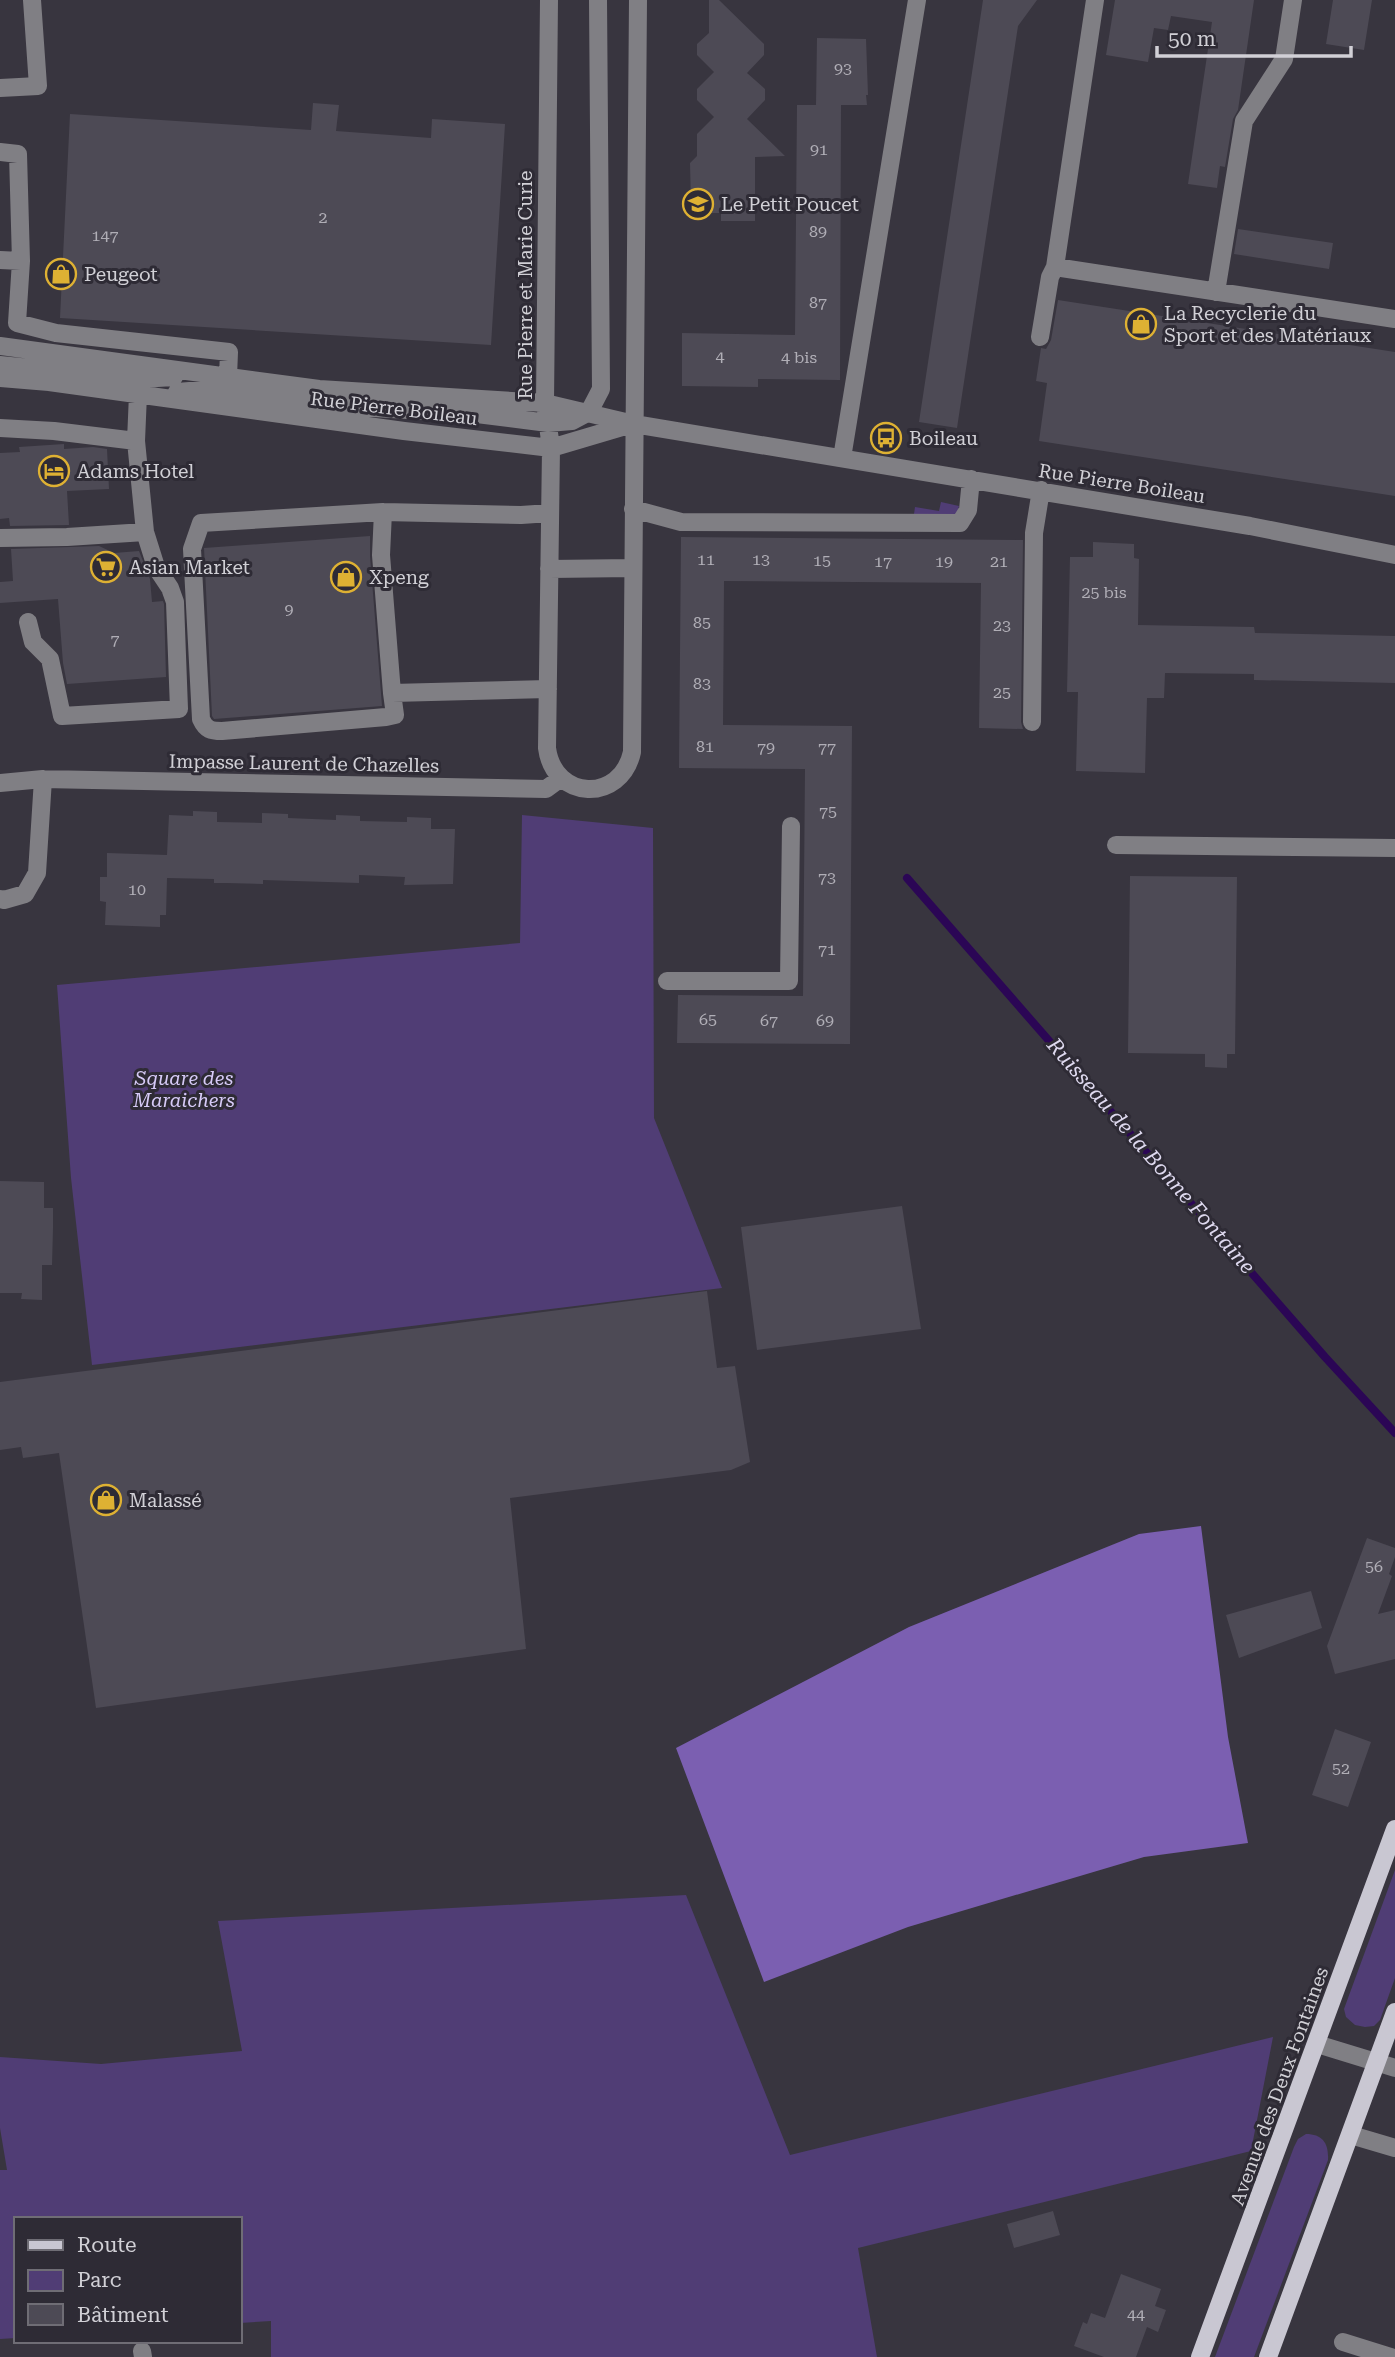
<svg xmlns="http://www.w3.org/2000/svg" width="1395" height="2357" font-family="'Roboto Serif',serif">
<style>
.green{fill:#503d75}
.forest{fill:#7b5fb1}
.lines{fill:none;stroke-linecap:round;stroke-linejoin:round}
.stream{stroke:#2b0655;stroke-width:8}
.building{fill:#4d4a55}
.minor{stroke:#807f84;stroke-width:18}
.major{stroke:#c9c7d2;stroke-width:18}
.labels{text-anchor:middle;stroke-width:6;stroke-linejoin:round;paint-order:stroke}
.number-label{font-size:16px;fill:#b0aeb6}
.poi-label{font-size:19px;fill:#d1d0d6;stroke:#2e2b35;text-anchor:start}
.street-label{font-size:19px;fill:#d1d0d6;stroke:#2e2b35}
.park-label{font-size:19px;font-style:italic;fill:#d7cbf8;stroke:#2e2b35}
.water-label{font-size:21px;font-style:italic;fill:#ded9ef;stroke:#2e2b35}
</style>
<rect width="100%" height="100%" fill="#38353f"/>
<path class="green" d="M941,502L959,506L957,514H914L915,507L939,511Z
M522,815L653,828L654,1118L722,1288L92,1365L71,1178L57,985L520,943Z
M1395,1870V1978L1380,2020L1374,2026L1365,2027L1355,2025L1346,2017L1344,2009Z
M686,1895L790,2155L1273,2037L1251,2151L858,2248L877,2357H271V2321L240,2323V2219H16V2338L0,2339V2170H7L0,2128V2057L101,2064L242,2051L218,1921Z
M1306,2134C1323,2134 1329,2144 1328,2160L1254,2357H1215L1294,2147L1298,2139Z"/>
<path class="forest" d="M1201,1526L1228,1737L1248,1843L1144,1857L908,1927L764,1982L676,1748L909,1627L1139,1534Z"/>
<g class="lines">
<path class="stream" d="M907,878L1325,1357L1395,1433"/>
</g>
<path class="building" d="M709,0H719L764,44V55L747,73L765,89V100L747,119L785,156L755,157V221H721V213H699L691,205L690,163L697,156V134L714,117L697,100V89L714,72L697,55V44L709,33Z
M983,0H1037L1018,26L957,428L919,422Z
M1115,0H1254L1238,110L1233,119L1225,167L1220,166L1217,188L1188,184L1212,22L1171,16L1168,30L1154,28L1148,62L1106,55Z
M1333,0H1372L1364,50L1326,44Z
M817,38L866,39L868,95H866L867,105H841L840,380L758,379V387L682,386V333L795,335L797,105H816Z
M313,103L339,105L336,131L431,138L432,119L505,124L491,345L60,318L70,114L311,130Z
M1238,229L1333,243L1329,269L1234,254Z
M1058,300L1395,352V496L1039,441L1047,383L1036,381L1041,348L1046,349L1051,340Z
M64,444V449L93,447L107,449L109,489L67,491L69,525L10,526L9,518L0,519V453L20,452L19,447Z
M370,536V556L382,706L214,719L212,716L204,548Z
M681,537L1023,540L1021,722L1023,729L979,728L981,583L724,581L723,725L852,726L850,1044L677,1043L678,995L803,996L805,769L679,768Z
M1093,542L1134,544V558L1139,559L1138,625L1254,627L1255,633L1395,636V683L1254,680V674L1165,673L1164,698H1147L1145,773L1076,771L1078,692H1067L1070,557H1093Z
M99,546L114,553L139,551L150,579L152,602L163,601L164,604L166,677L67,684L63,663L58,599L0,603V582L13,581L11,549Z
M193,811L217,812V822L262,823V813L288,814V818L336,820V815L360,816V821L407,822V817L431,818V829H455L453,884L404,885L405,877L359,875V883L263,880V884L226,883H214V879L167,878L166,915H160V927L105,925L106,902L100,901V877H107V853L167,855L169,815L193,816Z
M1130,876L1237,877L1235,1054H1227V1068L1205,1067V1054L1128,1053Z
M0,1181L44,1182V1208H53V1228L52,1265H42V1300L21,1299L22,1293H0Z
M902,1206L921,1329L757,1350L741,1227Z
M707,1291L717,1368L735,1366L750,1462L731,1470L510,1498L526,1649L96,1708L59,1453L23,1458L21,1447L0,1450V1382Z
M1367,1538L1395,1548V1557L1389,1574L1392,1576L1378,1614L1395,1610V1659L1335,1674L1327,1646Z
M1311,1591L1322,1628L1239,1658L1226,1615Z
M1335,1729L1371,1742L1348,1807L1312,1795Z
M1053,2211L1060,2235L1014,2248L1007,2224Z
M1121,2274L1161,2289L1155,2306L1166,2310L1158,2332L1147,2327L1136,2357H1104L1074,2346L1083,2322L1087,2324L1091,2313L1105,2318Z"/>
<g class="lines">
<path class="minor" d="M549,0L545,403L551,448L547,748C554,801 621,803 632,752L638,0
M1095,0L1055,267L1395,319
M0,88L38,86L32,0
M0,152L18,154L21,261L0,260
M21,261L17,323L56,333L229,352L228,377
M1216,292L1244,121L1284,59L1293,0
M1040,337L1050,277L1055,267
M0,346L319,389L545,403L634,424L1250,526L1395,555
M0,365L140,379L174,377
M0,378L49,382L404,431L551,448L632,424
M177,392L215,389L322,405L477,414L548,423L572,421L589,412
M589,412L601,389L598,0
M0,428L54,431L136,441
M842,458L917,0
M633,509L681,522L960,523L968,510L971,479
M383,512L381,555L392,693L548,689
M0,538L67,537L145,532L136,441L138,394
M549,569L633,568
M28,622L33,642L50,659L62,716L179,709L175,602L170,588L156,567L145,532
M392,693L395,715L386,717L222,731C211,731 206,730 201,719L192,549L201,523L383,512L521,515L550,513
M1032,722L1034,533L1041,490
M0,783L43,779L546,789L561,778
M1116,845L1395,848
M0,899L4,900L25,894L37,873L43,779
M667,981H789L791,826
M1317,2044L1395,2068
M1351,2135L1395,2148
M1343,2342L1391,2357
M142,2351L143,2357"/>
<path class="major" d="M1200,2357L1395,1829
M1268,2357L1395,2012"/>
</g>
<defs>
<g id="school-ring" transform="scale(1.575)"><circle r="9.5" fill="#2e2b35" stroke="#deb133" stroke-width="1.5"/><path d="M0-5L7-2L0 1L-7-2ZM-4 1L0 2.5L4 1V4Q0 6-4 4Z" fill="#deb133"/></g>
<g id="shop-ring" transform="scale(1.575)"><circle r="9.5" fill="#2e2b35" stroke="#deb133" stroke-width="1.5"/><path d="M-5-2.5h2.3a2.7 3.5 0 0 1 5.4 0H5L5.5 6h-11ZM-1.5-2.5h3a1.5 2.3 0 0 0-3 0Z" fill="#deb133"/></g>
<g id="bus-ring" transform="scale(1.575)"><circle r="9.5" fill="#2e2b35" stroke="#deb133" stroke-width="1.5"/><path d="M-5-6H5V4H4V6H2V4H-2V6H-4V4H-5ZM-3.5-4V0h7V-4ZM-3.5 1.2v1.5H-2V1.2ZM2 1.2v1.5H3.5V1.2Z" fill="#deb133"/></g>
<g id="hotel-ring" transform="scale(1.575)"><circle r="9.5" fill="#2e2b35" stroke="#deb133" stroke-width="1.5"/><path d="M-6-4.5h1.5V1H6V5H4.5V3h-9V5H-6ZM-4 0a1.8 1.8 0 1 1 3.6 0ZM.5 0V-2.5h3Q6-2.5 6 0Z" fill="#deb133"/></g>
<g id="supermarket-ring" transform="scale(1.575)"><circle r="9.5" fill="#2e2b35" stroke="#deb133" stroke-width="1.5"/><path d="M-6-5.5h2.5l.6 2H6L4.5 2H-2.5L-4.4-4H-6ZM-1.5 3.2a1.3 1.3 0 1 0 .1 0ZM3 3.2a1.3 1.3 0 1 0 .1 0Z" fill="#deb133"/></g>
</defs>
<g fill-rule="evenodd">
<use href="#school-ring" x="698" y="204"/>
<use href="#shop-ring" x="61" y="274"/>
<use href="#shop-ring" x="1141" y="324"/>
<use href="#bus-ring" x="886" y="438"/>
<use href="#hotel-ring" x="54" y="471"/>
<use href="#supermarket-ring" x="106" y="567"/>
<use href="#shop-ring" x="346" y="577"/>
<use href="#shop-ring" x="106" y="1500"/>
</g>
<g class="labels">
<g class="number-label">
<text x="843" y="74">93</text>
<text x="819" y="155">91</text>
<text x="323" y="223">2</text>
<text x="818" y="237">89</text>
<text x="105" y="241">147</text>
<text x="818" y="308">87</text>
<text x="720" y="362">4</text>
<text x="799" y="363">4 bis</text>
<text x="706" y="565">11</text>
<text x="761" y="565">13</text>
<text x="822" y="566">15</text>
<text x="883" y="567">17</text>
<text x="944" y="567">19</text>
<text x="999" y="567">21</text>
<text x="1104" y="598">25 bis</text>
<text x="289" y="615">9</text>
<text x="702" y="628">85</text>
<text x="1002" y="631">23</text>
<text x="115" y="645">7</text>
<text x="702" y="689">83</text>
<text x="1002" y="698">25</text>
<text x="705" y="752">81</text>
<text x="766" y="753">79</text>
<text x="827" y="753">77</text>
<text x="828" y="817">75</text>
<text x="827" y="883">73</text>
<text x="137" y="895">10</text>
<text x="827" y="955">71</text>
<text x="708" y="1025">65</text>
<text x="769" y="1026">67</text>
<text x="825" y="1026">69</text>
<text x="1374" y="1572">56</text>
<text x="1341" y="1774">52</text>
<text x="1136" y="2320">44</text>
</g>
<g class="poi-label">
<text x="721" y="211">Le Petit Poucet</text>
<text x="84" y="281">Peugeot</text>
<text x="1164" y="320">La Recyclerie du<tspan x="1164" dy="22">Sport et des Matériaux</tspan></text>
<text x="909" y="445">Boileau</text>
<text x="77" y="478">Adams Hotel</text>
<text x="129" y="574">Asian Market</text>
<text x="369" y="584">Xpeng</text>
<text x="129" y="1507">Malassé</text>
</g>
<g class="street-label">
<text transform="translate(525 285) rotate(-90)" y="7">Rue Pierre et Marie Curie</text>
<text transform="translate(394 408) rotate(7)" y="7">Rue Pierre Boileau</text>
<text transform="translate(1122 483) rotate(9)" y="7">Rue Pierre Boileau</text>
<text transform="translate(304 763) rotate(1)" y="7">Impasse Laurent de Chazelles</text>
<text transform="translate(1279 2086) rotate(-70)" y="7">Avenue des Deux Fontaines</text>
</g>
<g class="park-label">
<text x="184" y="1085">Square des<tspan x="184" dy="22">Maraichers</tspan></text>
</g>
<g class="water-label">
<text transform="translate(1151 1156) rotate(49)" y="7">Ruisseau de la Bonne Fontaine</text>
</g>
</g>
<rect x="14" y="2217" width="228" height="126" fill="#2e2b35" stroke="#6f6d75" stroke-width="2"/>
<rect x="28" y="2240" width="35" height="10" fill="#c9c7d2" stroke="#6f6d75" stroke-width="2"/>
<text x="77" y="2252" font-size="21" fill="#d1d0d6">Route</text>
<rect x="28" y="2270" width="35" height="21" fill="#503d75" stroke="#6f6d75" stroke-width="2"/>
<text x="77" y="2287" font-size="21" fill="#d1d0d6">Parc</text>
<rect x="28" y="2304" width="35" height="21" fill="#4d4a55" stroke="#6f6d75" stroke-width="2"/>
<text x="77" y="2322" font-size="21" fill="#d1d0d6">Bâtiment</text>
<path d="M1157 46v10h194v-10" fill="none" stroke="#d1d0d6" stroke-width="3.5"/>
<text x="1168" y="46" font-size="21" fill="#d1d0d6" stroke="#2e2b35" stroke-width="5" paint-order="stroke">50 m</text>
</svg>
